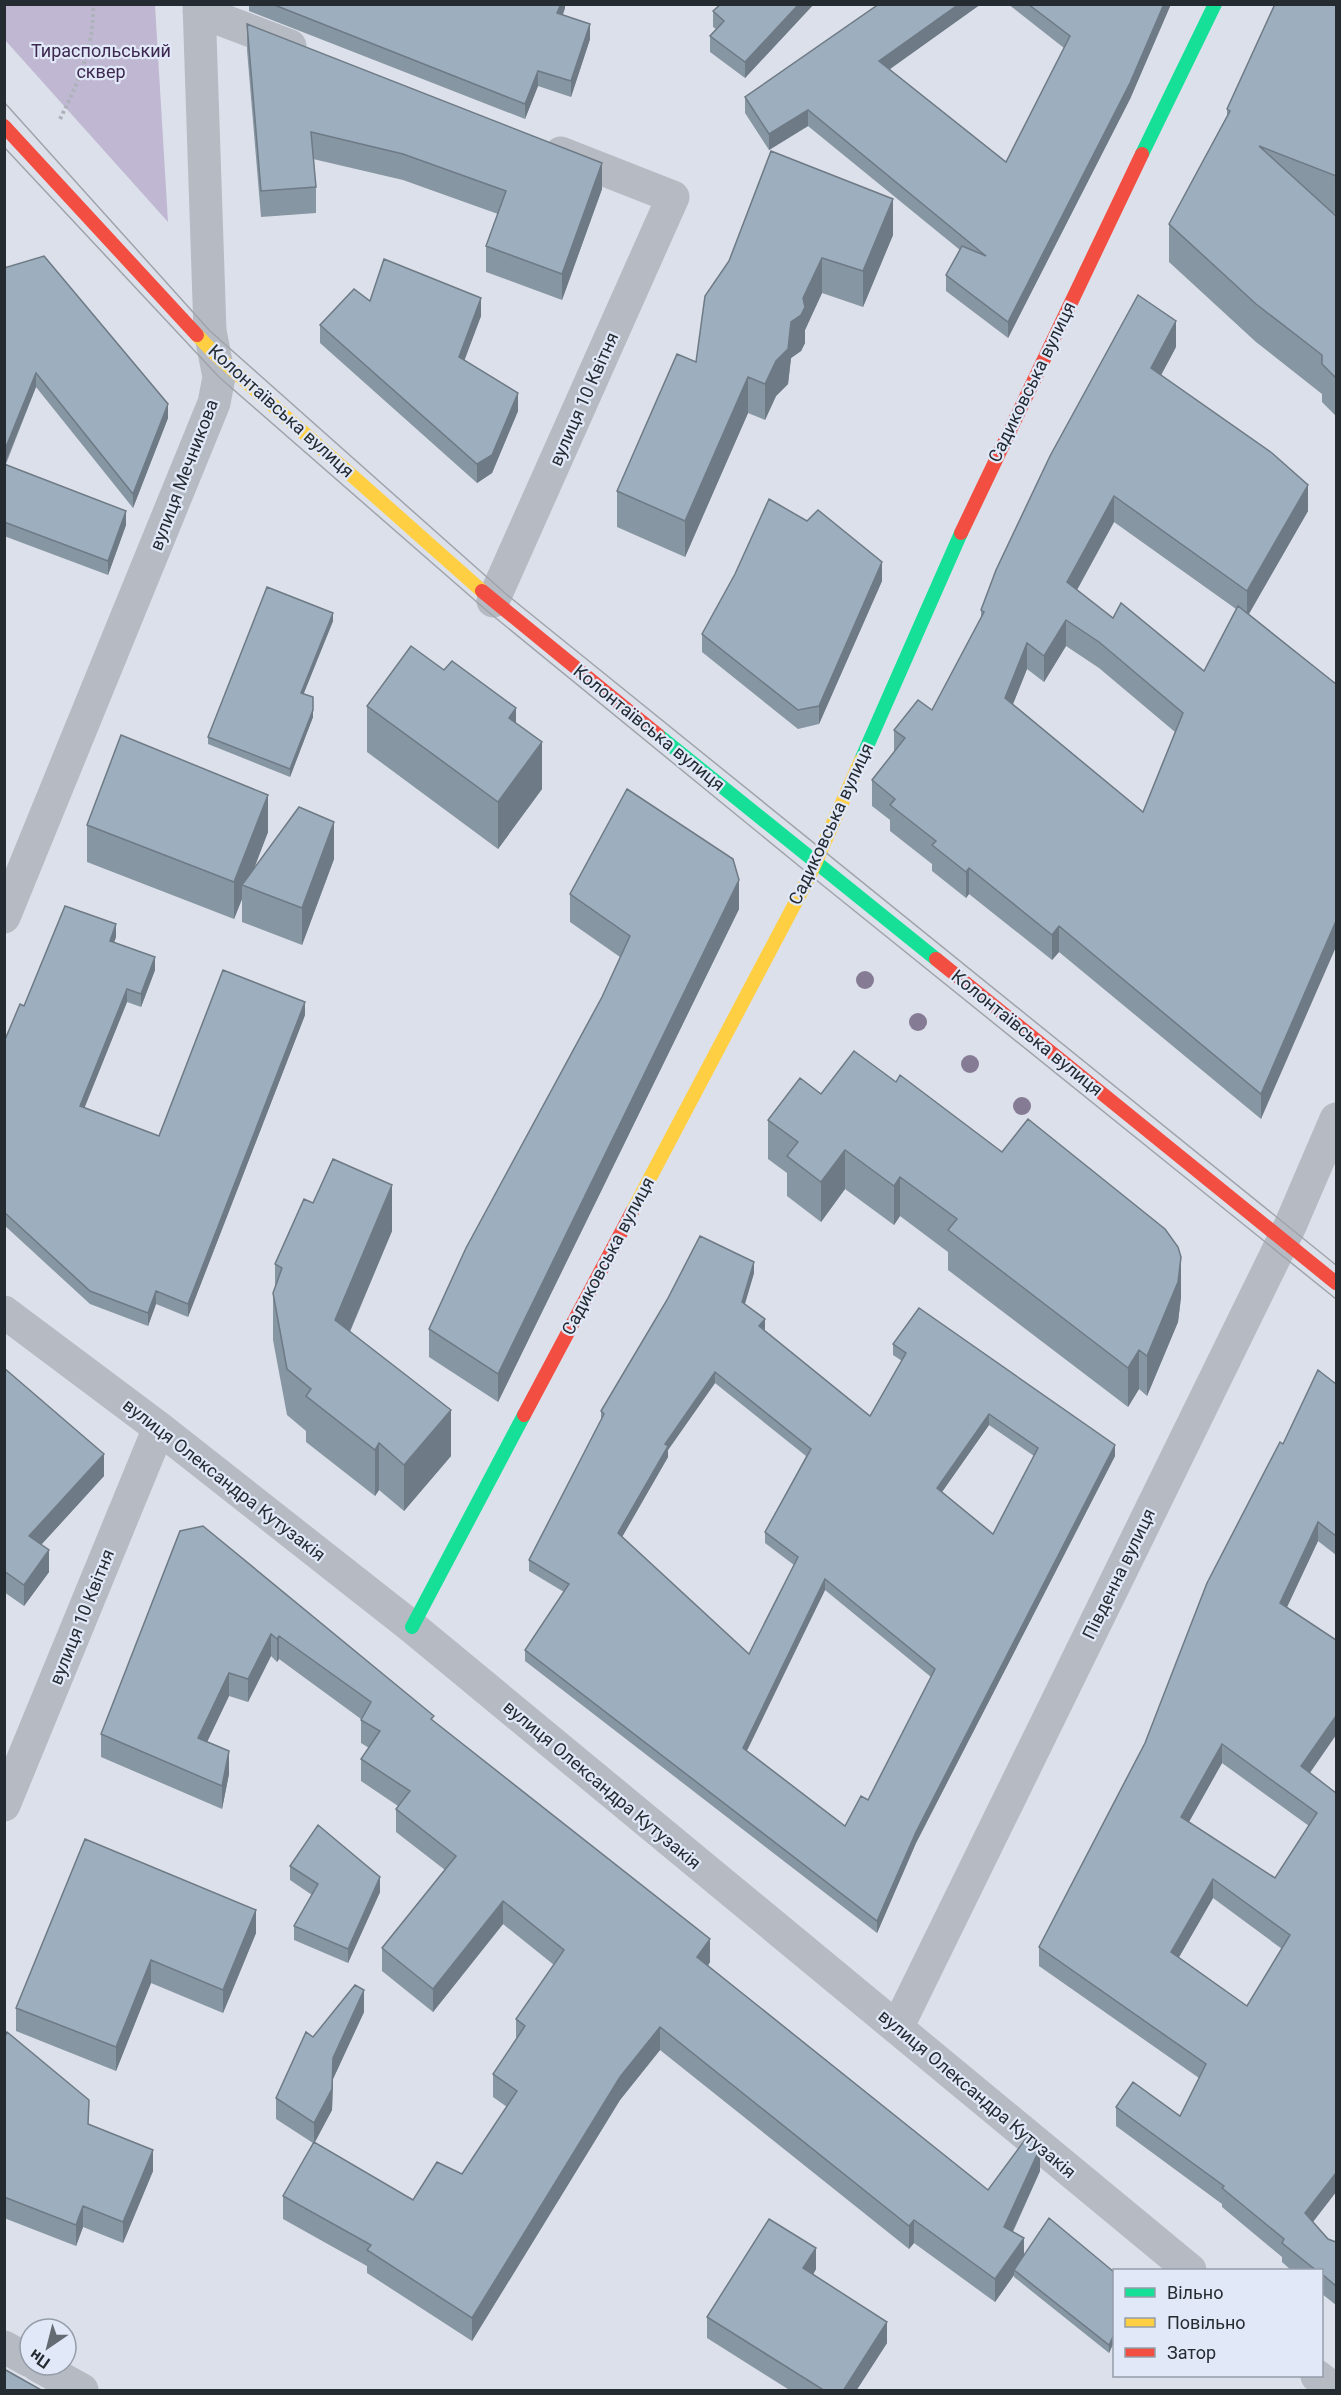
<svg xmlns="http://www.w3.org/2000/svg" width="1341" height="2395" font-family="Roboto,sans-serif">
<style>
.green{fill:#c0b7d2}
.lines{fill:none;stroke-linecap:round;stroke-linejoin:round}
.path{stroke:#aeb3bb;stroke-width:4;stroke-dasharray:3 3;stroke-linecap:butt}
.street{stroke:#b5bac3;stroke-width:33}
.fast{stroke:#16e098;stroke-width:14}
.slow{stroke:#ffcf43;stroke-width:14}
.jam{stroke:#f24e42;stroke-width:14}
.tram{stroke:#a0a4aa;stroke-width:1.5}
.tree{fill:#857b95}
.wall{fill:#8796a3;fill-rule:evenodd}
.shaded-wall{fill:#6e7a85}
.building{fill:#9daebe;stroke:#6e7a85;stroke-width:1.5;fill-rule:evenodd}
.labels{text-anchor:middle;stroke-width:4.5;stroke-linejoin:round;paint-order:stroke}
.park-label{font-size:18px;fill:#3e2850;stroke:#e1e8f8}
.street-label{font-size:18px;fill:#242c32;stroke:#e1e8f8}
</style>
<rect width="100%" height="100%" fill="#dce0ea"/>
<path class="green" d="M4,5H155L168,222L5,40Z"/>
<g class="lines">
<path class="path" d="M60,119C78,83 95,45 93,4"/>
<path class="street" d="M199,11L290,46
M493,601L673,197L561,153
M4,917L214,403L219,377L210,331L199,4
M4,1312L159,1428L412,1627L1190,2270
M4,1805L159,1428
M897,2028L1290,1226L1336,1119
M4,2347L30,2361
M37,2365L82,2390
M1317,2376L1335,2390"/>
<path class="fast" d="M1142,154L1215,4
M658,735L936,959
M861,760L961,533
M412,1627L524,1415"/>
<path class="slow" d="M197,335L215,354L482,591
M632,1212L810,875L861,760"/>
<path class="jam" d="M4,126L197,335
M961,533L1142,154
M482,591L658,735
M936,959L1336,1283
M524,1415L632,1212"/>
<path class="tram" d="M4,102L210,331L506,594L1336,1265
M4,147L219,377L486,610L810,875L1336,1299"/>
</g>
<g class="tree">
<circle cx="865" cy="980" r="9"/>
<circle cx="918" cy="1022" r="9"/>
<circle cx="970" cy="1064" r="9"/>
<circle cx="1022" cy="1106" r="9"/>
</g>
<path class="wall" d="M249,4H565V8L563,15L590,39L571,97L538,86L525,119L249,11Z
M721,4H814L745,78L710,52V36L716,29L713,27V11Z
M879,4H981L889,69L1006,162L1064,48L1008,4H1171L1130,99L1008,338L946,291V275L960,250L808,126L769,150L745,113V97Z
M1336,4V214L1333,213L1336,216V416L1322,402V394L1256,342L1169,262V224L1227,116V109Z
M247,24L602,189L562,300L486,272V246L498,214L403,180L313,159L316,187V213L261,217L247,50Z
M893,235L863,307L822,293L805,330V343L801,351L791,358L788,384L776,396L765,420L748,413L685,557L617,527V491L696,362L705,296Z
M4,268L168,418L133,508L36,387L6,464L126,525L108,575L4,536Z
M370,301L481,316L464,360L518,411L492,473L477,483L320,343V325Z
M1176,347L1161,375L1308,511L1249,614L1336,684L1261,1119L1059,952L1052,960L969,894L966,898L932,871V864L890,831V820L872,806V780L894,752V730L932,710L981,618V610ZM1114,522L1236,609L1204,671L1113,618L1077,590ZM1066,646L1099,668L1175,732L1143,812L1013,704L1027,669L1044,682Z
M882,581L819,724L798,729L702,652V634Z
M333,621L304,693L313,717L290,777L208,744V737Z
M367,706L516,723L542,789L498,849L367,752Z
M87,825L268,832L254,868L334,859L302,945L242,922V899L234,919L87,862Z
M570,894L739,909L498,1402L429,1357V1329L602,997L620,957L570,922Z
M116,937L114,942L155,970L141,1007L127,1002L84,1108L159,1136L305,1015L188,1317L156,1304L148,1326L90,1304L4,1225V1042L24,1006Z
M821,1094L1181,1297L1178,1322L1147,1396L1139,1389L1128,1407L948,1270V1252L900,1216L894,1225L845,1189L821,1222L787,1196V1173L768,1159V1120Z
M392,1231L350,1332L451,1456L404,1511L379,1490L375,1496L306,1442V1431L287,1415L273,1340V1293L275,1288V1264Z
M754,1273L745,1304L765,1331L870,1416L902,1361L893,1355V1344L1115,1456L916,1843L877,1933L525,1661V1650L564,1592L529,1571V1560L601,1420V1411L667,1300ZM715,1383L806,1456L765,1532V1543L794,1565L749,1654L622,1537L668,1457V1450ZM989,1425L1034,1456L993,1534L942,1492ZM825,1590L931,1677L868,1800L845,1826L746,1751Z
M4,1368L104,1476L41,1545L49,1572L24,1606L4,1592Z
M1336,1384V1555L1318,1541L1287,1607L1336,1640V1735L1310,1773L1336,1793V2192L1313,2222L1328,2239L1336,2242V2305L1322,2294V2271H1292L1282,2262V2257L1222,2207V2204L1116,2126V2107L1180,2116L1199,2078L1039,1966V1947L1145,1743L1283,1444ZM1222,1763L1309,1826L1275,1878L1189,1822ZM1213,1898L1282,1949L1247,2006L1179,1957Z
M180,1531L434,1722L710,1962L708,1966L988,2190L1040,2171L1013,2232L1024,2255L1114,2272V2342L1109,2353L1014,2277V2275L995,2302L914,2243L909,2249L660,2050L620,2100L472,2341L367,2273V2266L283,2219V2196L313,2143L276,2119V2098L313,2037L364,2012L333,2079L332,2110L314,2143L413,2200L462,2174L507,2107L493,2097V2074L516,2039V2019L554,1965L503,1924L433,2012L382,1971V1948L445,1870L396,1832V1809L398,1806L361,1781V1759L369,1748L361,1743V1719L279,1659L277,1662L271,1656L248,1702L229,1696L207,1742L229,1774L222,1809L101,1757V1734Z
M85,1839L256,1933L223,2013L151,1983L116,2071L16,2031V2008Z
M290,1866L380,1892L348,1963L294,1940V1926L312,1895L290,1880Z
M4,2039L89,2124L153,2171L123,2243L83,2227L76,2246L4,2218Z
M816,2269L813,2275L887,2343L856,2391H791L707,2338V2317Z"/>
<path class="shaded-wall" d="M561,4H565V8L557,28V13Z
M799,4H814L745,78V62Z
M959,4H981L879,77V61Z
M1164,4H1171L1130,99L1008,338V322Z
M590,24V39L571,97V81Z
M538,71V86L525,119V104Z
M808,110V126L769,150V134Z
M602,163V189L562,300V274Z
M893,199V235L863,307V271Z
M822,258V293L805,330V343L801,351L791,358L788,384L776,396L765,420V384L791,322Z
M481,298V316L459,375V357Z
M1176,321V347L1151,394V368Z
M36,373V387L4,466V452Z
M748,377V413L685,557V521Z
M518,393V411L492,473L477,483V464Z
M168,404V418L133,508V494Z
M1308,485V511L1247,617V591Z
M1114,496V522L1067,608V582Z
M126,511V525L108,575V561Z
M882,562V581L819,724V706Z
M333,613V621L301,700V693Z
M1066,620V646L1044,682V656Z
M1027,643V669L1005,724V698Z
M516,708V754L509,718Z
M313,710V717L290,777V769Z
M542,742V789L498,849V802Z
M268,795V832L247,887L242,885V899L234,919V882Z
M334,822V859L302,945V908Z
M969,868V894L966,898V872Z
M739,880V909L498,1402V1374Z
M1336,921V947L1261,1119V1094Z
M116,924V937L110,954V941Z
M1059,926V952L1052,960V935Z
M155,957V970L141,1007V994Z
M127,989V1002L80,1119V1106Z
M305,1002V1015L188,1317V1304Z
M845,1150V1189L821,1222V1182Z
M900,1177V1216L894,1225V1186Z
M392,1185V1231L335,1366V1320Z
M1181,1257V1297L1178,1322L1147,1396V1356Z
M754,1262V1273L742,1313V1302Z
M156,1291V1304L148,1326V1313Z
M765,1319V1330L759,1326Z
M1139,1350V1389L1128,1407V1368Z
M715,1372V1383L668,1450V1457L618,1544V1533L665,1444Z
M451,1410V1456L404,1511V1465Z
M989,1414V1425L937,1499V1488Z
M379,1443V1490L375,1496V1450Z
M1115,1445V1456L916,1843L877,1933V1921L916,1832Z
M104,1454V1476L29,1558V1536Z
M1318,1522V1541L1280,1622V1603Z
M49,1550V1572L24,1606V1585Z
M825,1579V1590L743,1759V1748Z
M271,1634V1656L248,1702V1679Z
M279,1636V1659L277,1662V1639Z
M229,1673V1696L198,1761V1738Z
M1336,1716V1735L1301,1785V1766Z
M1222,1744V1763L1181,1836V1817Z
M229,1751V1774L222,1809V1786Z
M380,1877V1892L348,1963V1949Z
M1213,1879V1898L1171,1971V1952Z
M503,1901V1924L433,2012V1989Z
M256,1910V1933L223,2013V1990Z
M710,1939V1962L697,1980V1957Z
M151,1960V1983L116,2071V2047Z
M364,1990V2012L333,2079L332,2110L314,2144V2123L333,2058Z
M660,2027V2050L620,2100L472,2341V2318L620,2077Z
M1040,2148V2171L1004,2250V2227Z
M153,2150V2171L123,2243V2222Z
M1336,2173V2192L1305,2232V2213Z
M83,2206V2227L76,2246V2225Z
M914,2220V2243L909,2249V2226Z
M1024,2238V2261L1014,2270V2275L995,2302V2279Z
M816,2248V2269L803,2290V2268Z
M887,2322V2343L856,2391H843Z
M1114,2335V2342L1109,2353V2345Z"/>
<path class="building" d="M272,4H561L557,13L590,24L571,81L538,71L525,104Z
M721,4H799L745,62L710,36L724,21L713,11Z
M879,4H959L879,61L1006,162L1070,36L1028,4H1164L1130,83L1008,322L946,275L962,246L986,256L808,110L769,134L745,97Z
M1275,4H1336V176L1259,146L1336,216V378L1322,364V355L1256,304L1169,224L1230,111L1227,109Z
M247,24L602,163L562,274L486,246L506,191L403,154L311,132L316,187L261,191Z
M771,151L893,199L863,271L822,258L803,298L805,307L801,315L791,322L788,349L776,361L765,384L748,377L685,521L617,491L677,354L696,362L705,296L729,261Z
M44,256L168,404L133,494L36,373L4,452V268Z
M384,259L481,298L459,357L518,393L492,455L477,464L320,325L354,289L370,301Z
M1138,295L1176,321L1151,368L1272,453L1308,485L1247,591L1114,496L1067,582L1113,618L1121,603L1204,671L1238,606L1336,684V921L1261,1094L1059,926L1052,935L969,868L966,872L932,845L936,841L890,805L895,799L872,780L905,738L894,730L918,700L932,710L984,612L981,610L996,570L1050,456ZM1066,620L1099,642L1183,713L1143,812L1005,698L1027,643L1044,656Z
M4,464L126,511L108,561L4,522Z
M769,499L807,521L818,510L882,562L819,706L798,710L702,634L735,574Z
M267,587L333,613L301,693L313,697V710L290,769L208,737Z
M411,646L444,670L452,661L516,708L509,718L542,742L498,802L367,706Z
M121,735L268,795L234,882L87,825Z
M627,789L733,859L739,880L498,1374L429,1329L466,1248L602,997L630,936L570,894Z
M299,807L334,822L302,908L242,885Z
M65,906L116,924L110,941L155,957L141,994L127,989L80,1106L159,1136L223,970L305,1002L188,1304L156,1291L148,1313L90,1291L4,1212V1042L20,1004L24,1006Z
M854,1051L896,1082L900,1075L1002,1152L1028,1119L1165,1229L1178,1247L1181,1257L1178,1282L1147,1356L1139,1350L1128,1368L948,1230L957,1219L900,1177L894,1186L845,1150L821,1182L787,1156L798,1142L768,1120L800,1078L821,1094Z
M333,1159L392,1185L335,1320L451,1410L404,1465L379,1443L375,1450L306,1396L311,1389L287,1369L273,1293L282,1268L275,1264L304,1199L313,1203Z
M700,1236L754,1262L742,1302L765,1319L759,1326L870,1416L906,1353L893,1344L919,1308L1115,1445L916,1832L877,1921L525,1650L569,1584L529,1560L604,1414L601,1411L667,1300ZM715,1372L811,1449L765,1532L798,1557L749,1654L618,1533L668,1446L665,1444ZM989,1414L1038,1448L993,1534L937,1488ZM825,1579L935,1669L868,1800L861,1796L845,1826L743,1748Z
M4,1368L104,1454L29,1536L49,1550L24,1585L4,1571Z
M1318,1370L1336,1384V1536L1318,1522L1280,1603L1336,1640V1716L1301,1766L1336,1793V2173L1305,2213L1328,2239L1336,2242V2286L1322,2274V2271H1317L1282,2243L1284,2239L1222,2188L1224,2186L1116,2107L1133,2082L1180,2116L1206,2064L1039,1947L1145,1743L1207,1583L1280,1442L1283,1444ZM1222,1744L1317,1813L1275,1878L1181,1817ZM1213,1879L1290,1935L1247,2006L1171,1952Z
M203,1526L434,1716L431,1719L710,1939L697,1957L988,2190L1027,2137L1040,2148L1004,2227L1024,2238L995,2279L914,2220L909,2226L660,2027L620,2077L472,2318L367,2250L371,2245L283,2196L314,2142L413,2200L437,2162L462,2174L517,2091L493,2074L525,2026L516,2019L564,1950L503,1901L433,1989L382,1948L456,1856L396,1809L410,1791L361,1759L380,1731L361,1720L371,1702L279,1636L277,1639L271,1634L248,1679L229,1673L198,1738L229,1751L222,1786L101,1734L180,1531Z
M318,1825L380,1877L348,1949L294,1926L318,1884L290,1866Z
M85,1839L256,1910L223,1990L151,1960L116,2047L16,2008Z
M355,1985L364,1990L333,2058L332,2089L314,2123L276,2098L306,2032L313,2037Z
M7,2032L89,2100L88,2124L153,2150L123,2222L83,2206L76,2225L4,2197V2039Z
M1049,2218L1114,2272V2335L1109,2345L1014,2270Z
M769,2219L816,2248L803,2268L887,2322L843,2391H825L707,2317Z
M4,2369L43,2391H4Z"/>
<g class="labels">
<g class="park-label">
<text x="101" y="57">Тираспольський<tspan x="101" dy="21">сквер</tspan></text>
</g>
<g class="street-label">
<text transform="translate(1032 382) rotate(-64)" y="6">Садиковська вулиця</text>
<text transform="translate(584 399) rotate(-66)" y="6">вулиця 10 Квітня</text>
<text transform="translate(281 411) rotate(42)" y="6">Колонтаївська вулиця</text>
<text transform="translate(184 475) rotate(-69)" y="6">вулиця Мечникова</text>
<text transform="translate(649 728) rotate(39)" y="6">Колонтаївська вулиця</text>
<text transform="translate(831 824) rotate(-65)" y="6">Садиковська вулиця</text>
<text transform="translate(1027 1033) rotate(39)" y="6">Колонтаївська вулиця</text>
<text transform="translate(608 1256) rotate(-62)" y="6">Садиковська вулиця</text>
<text transform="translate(224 1480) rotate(38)" y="6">вулиця Олександра Кутузакія</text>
<text transform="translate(1119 1574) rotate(-64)" y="6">Південна вулиця</text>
<text transform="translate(82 1617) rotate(-68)" y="6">вулиця 10 Квітня</text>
<text transform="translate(602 1785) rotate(40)" y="6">вулиця Олександра Кутузакія</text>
<text transform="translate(977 2094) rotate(40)" y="6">вулиця Олександра Кутузакія</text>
</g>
</g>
<rect width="1341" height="2395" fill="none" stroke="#242c32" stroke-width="12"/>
<rect x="1113" y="2269" width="210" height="108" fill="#e1e8f8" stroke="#959da9" stroke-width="1.5"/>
<rect x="1125" y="2288" width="30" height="9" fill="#16e098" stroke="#959da9" stroke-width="1.5"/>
<text x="1167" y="2299" font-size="18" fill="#242c32">Вільно</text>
<rect x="1125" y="2318" width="30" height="9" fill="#ffcf43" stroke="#959da9" stroke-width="1.5"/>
<text x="1167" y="2329" font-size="18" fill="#242c32">Повільно</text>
<rect x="1125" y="2348" width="30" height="9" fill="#f24e42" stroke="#959da9" stroke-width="1.5"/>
<text x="1167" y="2359" font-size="18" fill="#242c32">Затор</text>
<g transform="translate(48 2347) rotate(215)"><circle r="28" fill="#e1e8f8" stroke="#959da9" stroke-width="1.5"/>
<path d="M0-4.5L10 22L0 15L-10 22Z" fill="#646b72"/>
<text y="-9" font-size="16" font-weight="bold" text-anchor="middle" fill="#242c32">Пн</text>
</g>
</svg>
